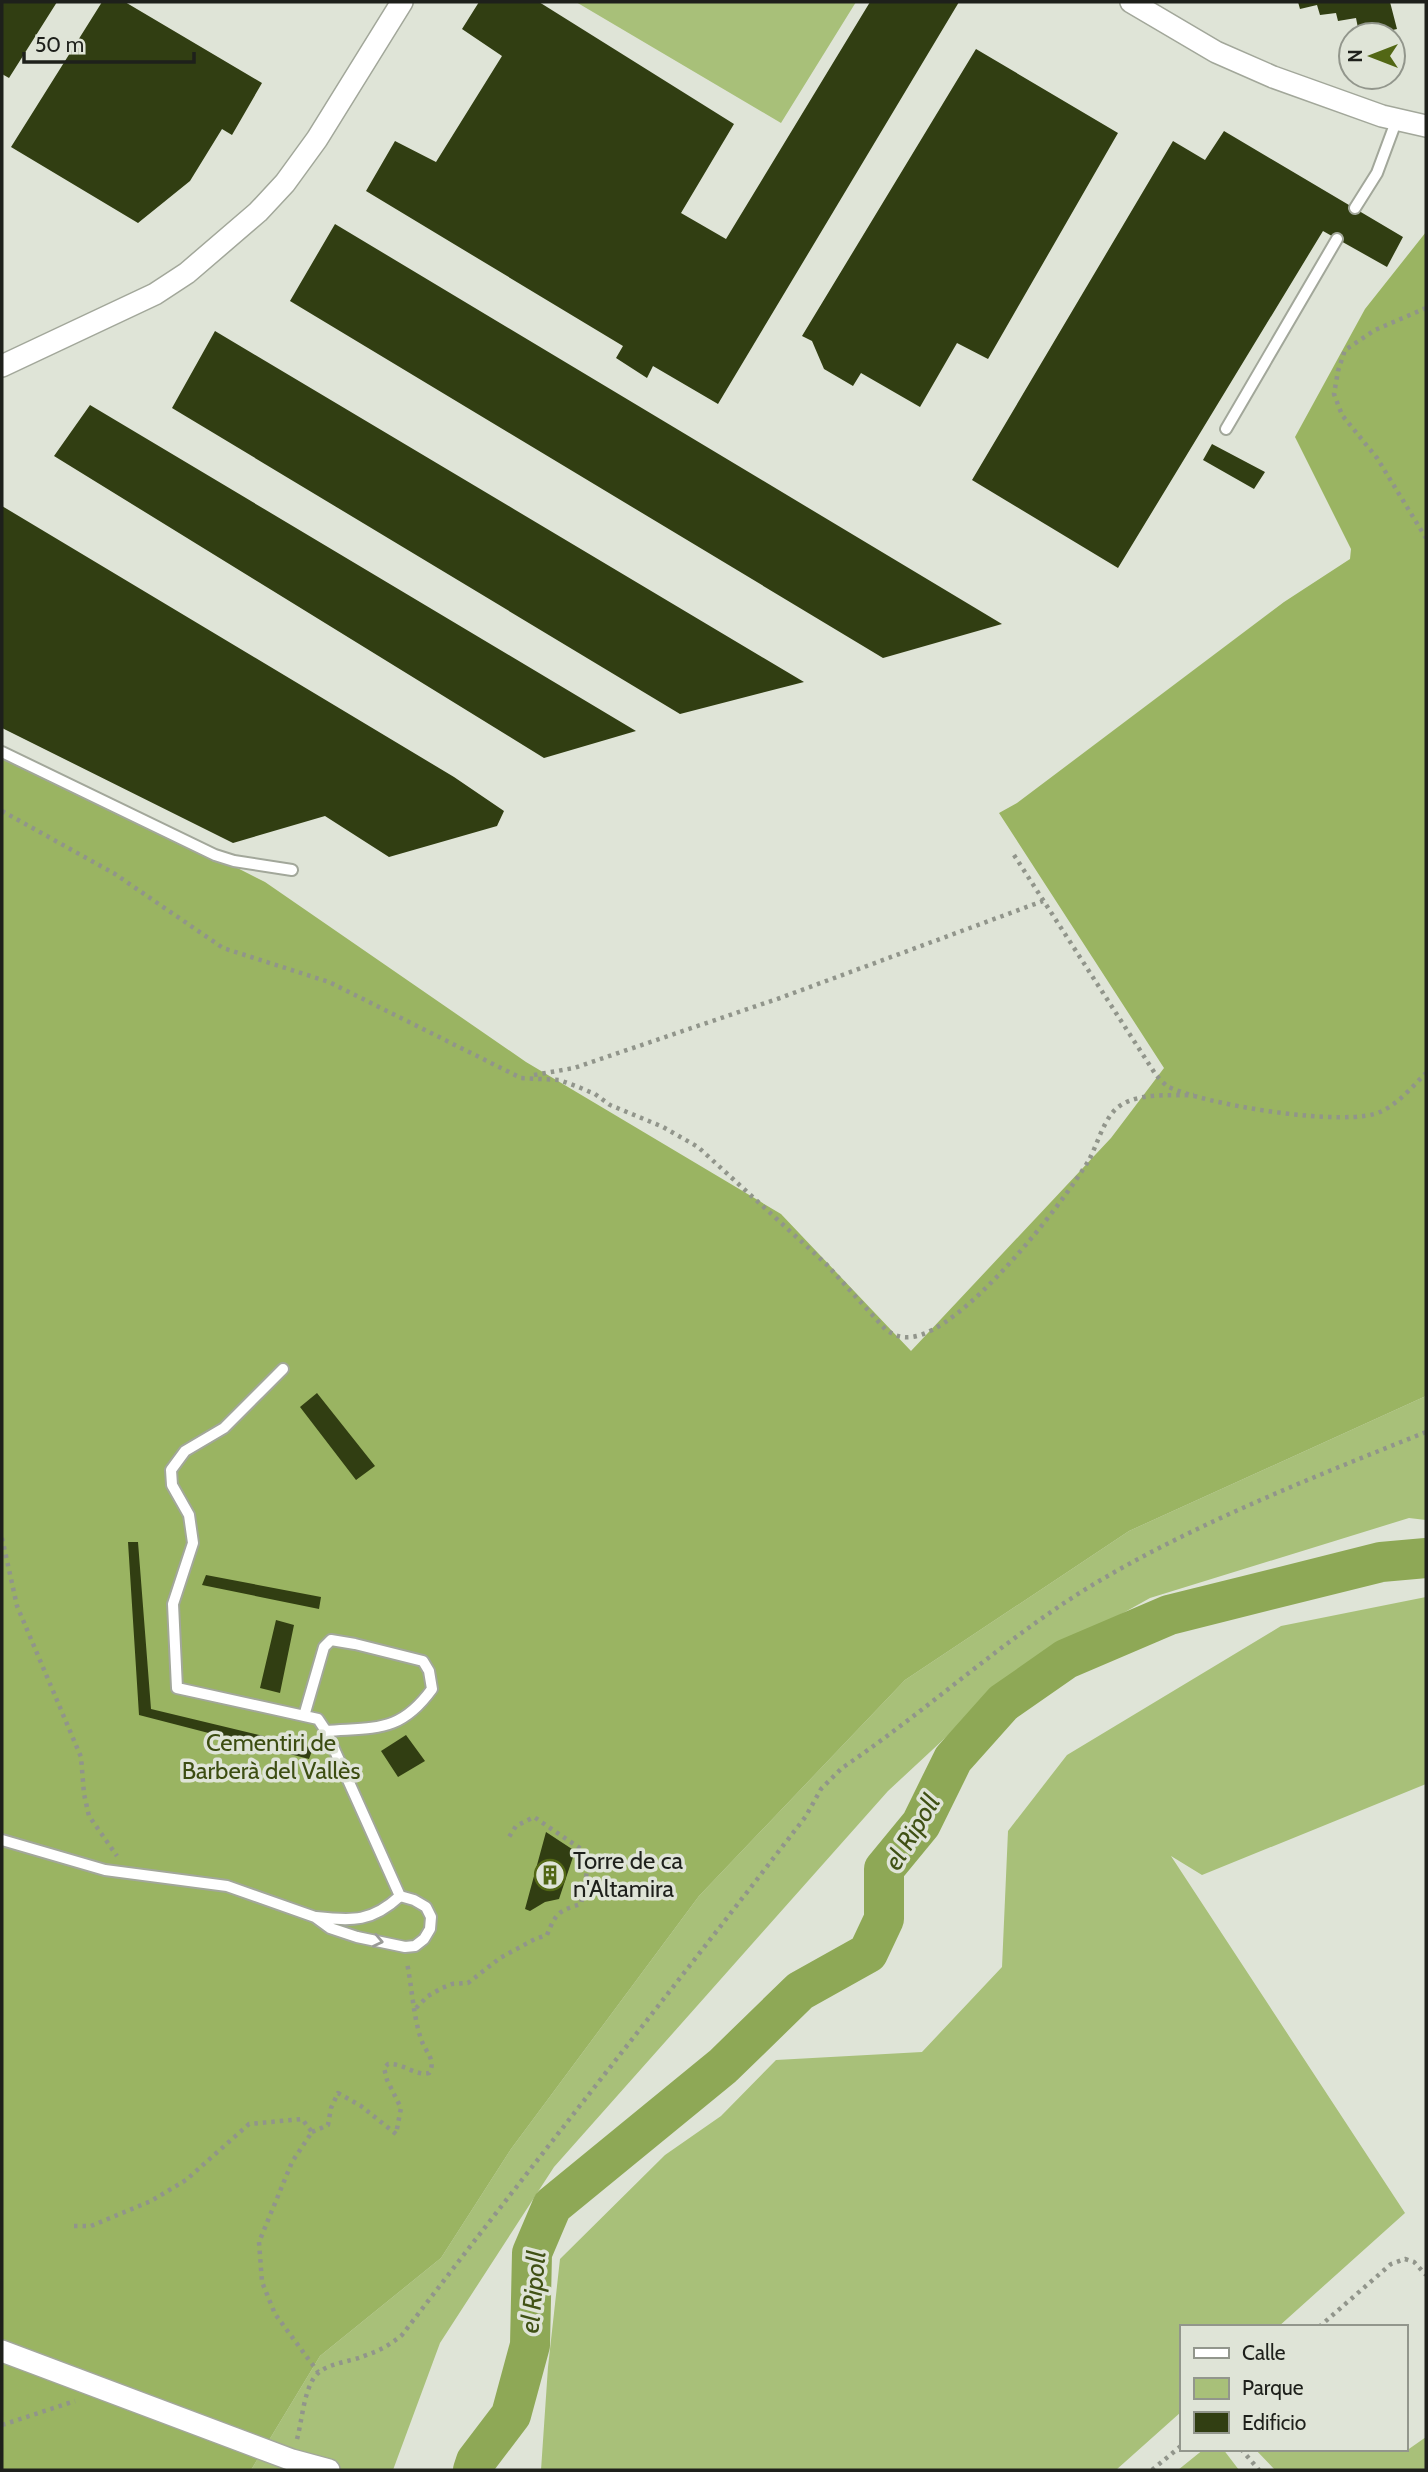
<svg xmlns="http://www.w3.org/2000/svg" width="1428" height="2472" font-family="Cabin,sans-serif">
<style>
.green{fill:#a8c079}
.forest{fill:#9ab462}
.lines{fill:none;stroke-linecap:round;stroke-linejoin:round}
.river{stroke:#8ea856;stroke-width:40}
.building{fill:#313e12}
.lane-casing{stroke:#a2a79a;stroke-width:14}
.street-casing{stroke:#a2a79a;stroke-width:24}
.path{stroke:#91958b;stroke-width:4.5;stroke-dasharray:3.5 5;stroke-linecap:butt}
.lane{stroke:#fff;stroke-width:10}
.street{stroke:#fff;stroke-width:21}
.oneway{stroke:#9a9b98}
.labels{text-anchor:middle;stroke-width:7;stroke-linejoin:round;paint-order:stroke}
.park-label{font-size:24px;fill:#3c4d11;stroke:#dfe4d7}
.poi-label{font-size:24px;fill:#1e201b;stroke:#dfe4d7;text-anchor:start}
.water-label{font-size:26px;font-style:italic;fill:#405115;stroke:#dfe4d7}
</style>
<rect width="100%" height="100%" fill="#dfe4d7"/>
<path class="green" d="M576,2H856L781,123Z
M1426,1396V1520L1409,1518L1150,1598L1014,1674L888,1791L554,2167L440,2343L393,2470H251L320,2356L441,2258L511,2149L699,1896L905,1680L1129,1531Z
M1426,1597V1784L1202,1875L1171,1856L1405,2213L1278,2327H1181V2412L1116,2470H541L548,2367L560,2259L665,2155L721,2116L776,2060L922,2052L1002,1967L1008,1831L1067,1755L1281,1626Z
M1426,2437V2470H1275L1255,2449H1404L1406,2451Z
M1204,2449H1223L1239,2470H1178Z"/>
<path class="forest" d="M1426,232V1396L1129,1531L905,1680L699,1896L511,2149L441,2258L320,2356L251,2470H2V748L265,882L526,1062L781,1214L911,1351L1111,1138L1164,1068L999,813L1017,803L1284,602L1350,559L1351,549L1295,437L1365,309Z"/>
<g class="lines">
<path class="river" d="M473,2470L476,2461L511,2415L530,2345L532,2253L552,2206L723,2066L800,1991L868,1953L884,1919V1869L921,1824L953,1759L1003,1703L1066,1659L1169,1615L1381,1562L1426,1558"/>
</g>
<path class="building" d="M2,2H57L9,78L2,74Z
M102,2H125L262,83L232,135L222,129L190,181L138,223L11,147Z
M479,2H539L734,124L681,213L726,239L870,2H959L718,404L653,366L647,378L616,358L623,346L366,191L395,141L436,162L502,56L462,29Z
M1298,2H1390L1397,29L1375,34L1374,26L1358,28L1356,18L1338,21L1336,13L1320,15L1317,5L1300,9Z
M976,49L1118,133L988,359L957,343L920,407L861,373L853,386L824,369L812,341L802,336Z
M1224,131L1403,237L1387,267L1323,231L1118,568L972,480L1173,141L1205,160Z
M335,224L1002,624L883,658L290,301Z
M215,331L804,682L680,714L172,408Z
M90,405L636,731L544,758L54,456Z
M1212,444L1265,472L1254,489L1203,460Z
M2,506L454,777L504,811L497,826L389,857L325,816L233,843L2,728Z
M317,1393L375,1466L356,1480L300,1407Z
M128,1542H138L151,1709L313,1748L309,1759L139,1715Z
M206,1575L321,1597L319,1609L202,1585Z
M276,1620L294,1625L280,1693L260,1688Z
M406,1735L425,1761L398,1777L381,1751Z
M546,1832L575,1851L559,1899L545,1902L530,1911L525,1909Z"/>
<g class="lines">
<g class="lane-casing">
<path id="lane" d="M1355,208L1377,173L1397,119
M1226,429L1337,239
M2,752L215,855L234,861L292,870
M283,1369L224,1428L185,1451L171,1470L172,1485L189,1515L193,1543L173,1604L177,1688L318,1719L326,1731L400,1896
M304,1716L324,1647L331,1640L355,1644L423,1661L429,1671L432,1689C400,1733 376,1727 326,1731
M2,1840L105,1870L227,1886L315,1917L330,1928L357,1937L405,1947L415,1946L424,1939L430,1929L431,1917L426,1907L414,1900L400,1896
M316,1917C353,1921 372,1922 400,1896"/>
</g>
<g class="street-casing">
<path id="street" d="M1131,2L1216,52L1273,77L1382,116L1426,126
M2,366L155,294L187,273L258,212L285,183L317,139L402,2
M2,2351L292,2460L329,2470"/>
</g>
<path class="path" d="M1426,308L1375,330L1345,350L1338,371L1334,394L1342,415L1377,458L1426,538
M2,811L115,874L223,948L329,982L521,1078L559,1080L576,1086L595,1094L610,1105L663,1127L698,1147L826,1264L886,1330C894,1335 900,1338 911,1337C963,1332 1062,1205 1089,1160C1097,1145 1102,1125 1113,1112C1131,1091 1170,1096 1194,1095
M1014,855L1156,1075C1159,1078 1163,1083 1167,1086C1200,1104 1349,1129 1382,1111C1399,1103 1413,1086 1426,1073
M534,1075L574,1068L780,998L1043,901
M2,1538L17,1606L81,1757L84,1794L89,1816L117,1856
M416,2008L428,1996L442,1988L452,1984L468,1983L500,1958L535,1939L547,1935C556,1913 558,1911 581,1904L590,1855L534,1817L516,1826L509,1837
M312,2132L328,2125L331,2108L338,2093L361,2106L396,2134L401,2108L387,2080L384,2068L388,2064C403,2063 415,2076 429,2073C437,2060 425,2052 421,2039C413,2015 412,1987 407,1963
M74,2226H91L151,2201L186,2180L249,2124L302,2119L312,2132L292,2162L259,2242L262,2282L275,2314L318,2372
M1319,2327L1391,2264L1405,2259L1414,2262L1426,2275
M2,2425L75,2401
M297,2439C302,2421 303,2398 312,2381C321,2363 347,2363 364,2356C379,2351 390,2345 402,2335C535,2161 672,1990 806,1816L821,1789L842,1768C928,1710 1005,1638 1094,1584C1198,1522 1314,1477 1426,1432
M1241,2449L1259,2470
M1152,2470L1181,2446"/>
<use href="#lane" class="lane"/>
<use href="#street" class="street"/>
</g>
<defs><path id="oneway-chevron" d="M-2-3.5L2.5 0L-2 3.5" fill="none" stroke-width="1.6" stroke-linecap="round" stroke-linejoin="round" transform="scale(1.75)"/></defs>
<use class="oneway" href="#oneway-chevron" transform="translate(378 1941) rotate(12)"/>
<defs>
<g id="building-ring" transform="scale(1.575)"><circle r="9.5" fill="#dfe4d7" stroke="#526715" stroke-width="1.5"/><path d="M-4-6H4V6H1V3H-1V6H-4ZM-2.5-4.3h1.7v1.8h-1.7ZM.8-4.3h1.7v1.8H.8ZM-2.5-1h1.7V.8h-1.7ZM.8-1h1.7V.8H.8Z" fill="#526715"/></g>
</defs>
<g fill-rule="evenodd">
<use href="#building-ring" x="550" y="1875"/>
</g>
<g class="labels">
<g class="park-label">
<text x="271" y="1751">Cementiri de<tspan x="271" dy="28">Barberà del Vallès</tspan></text>
</g>
<g class="poi-label">
<text x="573" y="1869">Torre de ca<tspan x="573" dy="28">n'Altamira</tspan></text>
</g>
<g class="water-label">
<text transform="translate(912 1832) rotate(-59)" y="9">el Ripoll</text>
<text transform="translate(533 2292) rotate(-85)" y="9">el Ripoll</text>
</g>
</g>
<rect width="1428" height="2472" fill="none" stroke="#1e201b" stroke-width="7"/>
<rect x="1180" y="2325" width="228" height="126" fill="#dfe4d7" stroke="#92968c" stroke-width="2"/>
<rect x="1194" y="2348" width="35" height="10" fill="#ffffff" stroke="#92968c" stroke-width="2"/>
<text x="1242" y="2360" font-size="21" fill="#1e201b">Calle</text>
<rect x="1194" y="2378" width="35" height="21" fill="#a8c079" stroke="#92968c" stroke-width="2"/>
<text x="1242" y="2395" font-size="21" fill="#1e201b">Parque</text>
<rect x="1194" y="2412" width="35" height="21" fill="#313e12" stroke="#92968c" stroke-width="2"/>
<text x="1242" y="2430" font-size="21" fill="#1e201b">Edificio</text>
<g transform="translate(1372 56) rotate(270)"><circle r="33" fill="#dfe4d7" stroke="#92968c" stroke-width="2"/>
<path d="M0-5L12 26L0 18L-12 26Z" fill="#526715"/>
<text y="-10" font-size="19" font-weight="bold" text-anchor="middle" fill="#1e201b">N</text>
</g>
<path d="M24 52v10h170v-10" fill="none" stroke="#1e201b" stroke-width="3.5"/>
<text x="35" y="52" font-size="21" fill="#1e201b" stroke="#dfe4d7" stroke-width="5" paint-order="stroke">50 m</text>
</svg>
